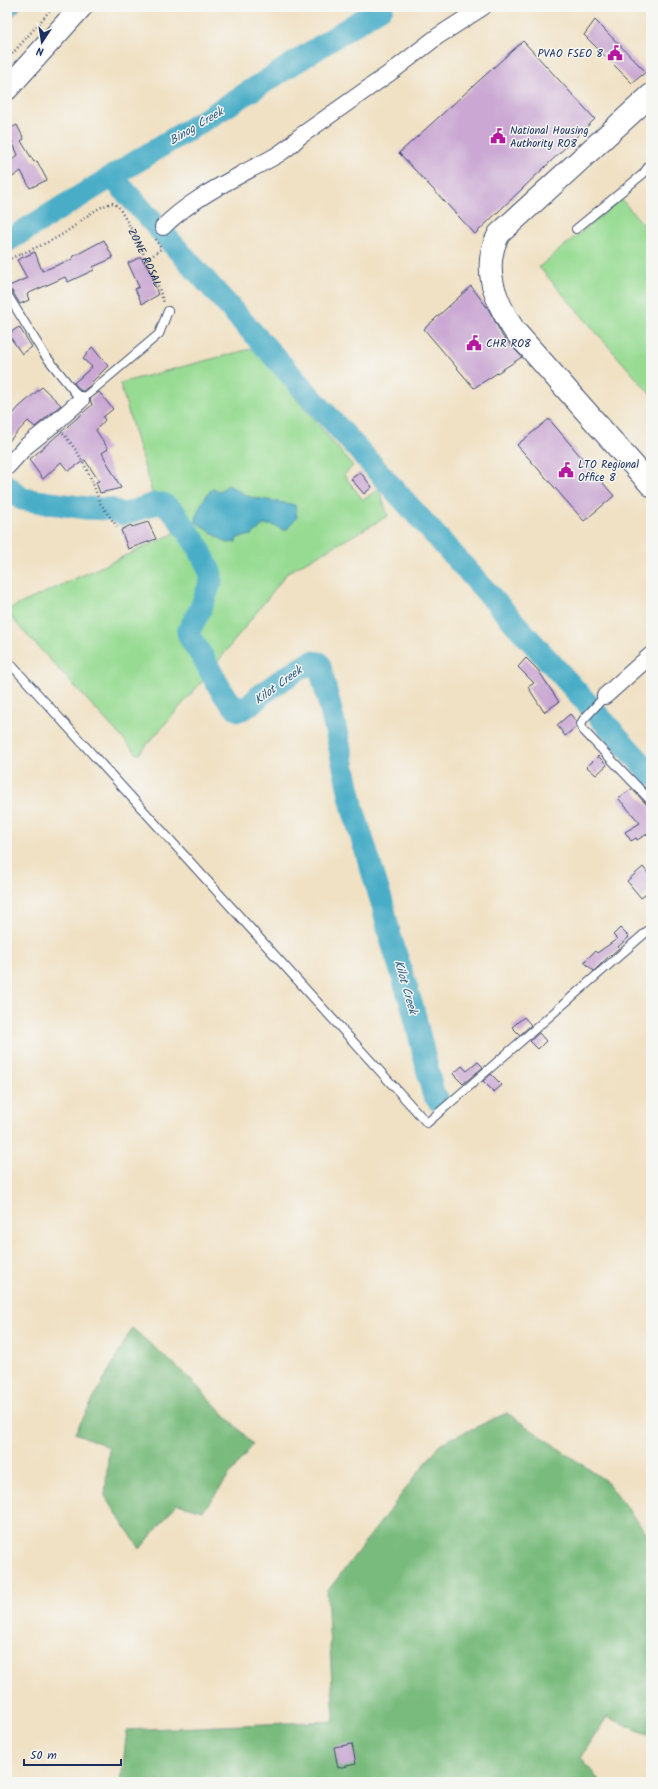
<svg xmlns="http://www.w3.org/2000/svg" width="658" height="1789" font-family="Kalam,sans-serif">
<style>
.green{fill:#97db93;stroke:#598578}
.forest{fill:#79bb7d;stroke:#4a756e}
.water{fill:#48adc7;stroke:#326e92}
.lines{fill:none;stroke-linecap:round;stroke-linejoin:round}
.river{stroke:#48adc7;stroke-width:23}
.building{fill:#caa8d3}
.lane-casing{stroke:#3b4a6d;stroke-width:10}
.street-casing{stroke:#3b4a6d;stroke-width:18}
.secondary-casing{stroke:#3b4a6d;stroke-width:24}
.path{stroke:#3b4a6d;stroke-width:2.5;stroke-dasharray:1 3;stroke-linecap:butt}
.lane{stroke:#fff;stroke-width:8}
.street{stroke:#fff;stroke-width:16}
.secondary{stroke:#fff;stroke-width:22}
.labels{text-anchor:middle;stroke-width:3;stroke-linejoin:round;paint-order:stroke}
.poi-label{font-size:11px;fill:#1b2f5e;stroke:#f6f6f2;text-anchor:start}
.street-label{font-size:11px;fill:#1b2f5e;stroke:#f6f6f2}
.water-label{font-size:12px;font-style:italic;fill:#2b5b83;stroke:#f6f6f2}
</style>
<rect width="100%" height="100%" fill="#f6f6f2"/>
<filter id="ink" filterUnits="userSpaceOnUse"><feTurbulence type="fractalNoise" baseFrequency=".025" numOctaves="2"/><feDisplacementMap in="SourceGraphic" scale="8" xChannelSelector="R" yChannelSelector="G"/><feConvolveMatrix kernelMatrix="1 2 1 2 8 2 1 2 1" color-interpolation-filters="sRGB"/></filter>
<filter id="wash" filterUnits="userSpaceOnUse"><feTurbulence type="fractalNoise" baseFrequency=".012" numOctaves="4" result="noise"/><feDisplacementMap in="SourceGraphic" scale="16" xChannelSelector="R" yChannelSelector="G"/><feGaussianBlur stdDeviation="0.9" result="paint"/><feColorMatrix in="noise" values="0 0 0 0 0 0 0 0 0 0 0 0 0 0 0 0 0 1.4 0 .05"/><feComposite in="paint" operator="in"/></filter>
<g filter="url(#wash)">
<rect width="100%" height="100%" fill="#f0e1c4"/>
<path class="green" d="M621,199L651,233V395L539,267Z
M254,348L353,466L344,475L363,500L379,489L388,516L288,572L216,664L198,635L220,578C217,555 185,512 167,495L153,496L120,383Z
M179,531L193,553L205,579L180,630L182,641L206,677L138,755L7,613V610Z"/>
<path class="forest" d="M132,1328L186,1375L253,1444L203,1511L177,1504L140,1549L105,1496L109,1447L75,1433Z
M507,1413L606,1481L651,1539V1736L607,1717L581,1757L600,1782H121L127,1730L334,1721L327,1592L441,1443Z"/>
<path class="water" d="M7,7H21L7,23Z
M228,485L250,497L295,505L297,517L286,530H283L273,525H263L252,535L237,538L236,542L227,543L196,522C196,510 204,498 212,489L220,491Z"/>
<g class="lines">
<path class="river" d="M113,178L651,774
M7,241L230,104L382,7
M7,486L22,499L86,508L110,509L122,514L128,513L154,504H163L174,512L199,548L211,574V581L200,610L188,632C190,641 197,648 202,656C213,674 222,698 239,710C249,708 255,700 262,694C278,682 295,671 312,662L319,663L337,735L353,809L383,906L390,936L413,1009L433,1093L438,1100"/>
</g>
<g id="blocks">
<path class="building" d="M595,20L646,72L632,83L584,35Z
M523,41L595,119L475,234L399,153Z
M17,125L24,139L21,141L34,162L37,161L47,180L30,188L21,171L7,181V164L18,155L7,130Z
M104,240L113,258L93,267L94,270L68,282L65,277L27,294L29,300L20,304L12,291L7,289V287L27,278L17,260L35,252L42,271L73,259L72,257Z
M141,257L152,275L158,295L142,304L135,289L139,287L128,263Z
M471,286L489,310L503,337L522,357L474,388L424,329Z
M19,327L32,347L22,354L8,334Z
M92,347L108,366L91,383L92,384L83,391H81L74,383L92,367L83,359Z
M42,387L61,405L35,427L28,421L7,443V421L19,407Z
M99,392L113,409L103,417L105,420L96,430L108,449L102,453L121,488L100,493L96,482L99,481L85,460L68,471L61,462L43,479L29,460L92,405L90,399Z
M549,419L614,496L584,521L517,445Z
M360,472L372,487L364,494L351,479Z
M148,522L156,539L128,549L121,530L131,525L132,527Z
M526,658L538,670L559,702L544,712L528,687L534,683L518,667Z
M570,714L576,721V727L565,736L557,725Z
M598,756L607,765L596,775L587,767Z
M632,789L647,805L651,806V835L649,833L637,840L636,838L631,841L625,832L640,823L618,798Z
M643,867L651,877V890L641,898L627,881Z
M620,928L629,937L618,947L619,948L611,955V954L594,971L584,962L595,951L597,953L617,939L613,935Z
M524,1017L531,1025L520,1035L512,1027Z
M539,1033L546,1041L538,1049L530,1041Z
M478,1062L483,1067L463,1084L453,1074L462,1066L467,1071Z
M491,1074L502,1085L494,1092L483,1081Z
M352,1744L356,1764L338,1768L334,1747Z"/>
</g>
</g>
<g filter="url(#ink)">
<use href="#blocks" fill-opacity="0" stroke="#3b4a6d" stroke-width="1"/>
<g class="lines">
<g class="lane-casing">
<path id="lane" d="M576,229L643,174L651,163
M7,294L44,354L81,400L159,334L168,311
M7,660L427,1123L651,928
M605,696L583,720L581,724L583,730L651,801"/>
</g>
<g class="street-casing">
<path id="street" d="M163,227C185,205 213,189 240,175C262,162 281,157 299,137L394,70L438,36L483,7
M7,467L25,447L55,423L81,400
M605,696L651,655"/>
</g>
<g class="secondary-casing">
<path id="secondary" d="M7,89L81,7
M651,95L499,234C481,267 495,301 514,330L651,485"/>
</g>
<g class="path">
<path d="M7,60L53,7"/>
<path id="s1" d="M7,260C26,251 45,245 63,234C79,224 93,208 112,203L118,206L132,230L155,277L164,303"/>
<path d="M147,260L161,249L156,239"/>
<path d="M63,433L78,453L90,476L100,503L118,528"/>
</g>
<use href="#lane" class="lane"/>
<use href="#street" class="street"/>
<use href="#secondary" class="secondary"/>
</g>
</g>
<defs>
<g id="civic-bare" transform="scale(1.2)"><path d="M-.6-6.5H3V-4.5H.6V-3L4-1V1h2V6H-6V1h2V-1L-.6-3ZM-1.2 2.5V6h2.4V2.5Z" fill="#b5179e" stroke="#f6f6f2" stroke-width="2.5" paint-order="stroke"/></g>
</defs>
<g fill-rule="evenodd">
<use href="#civic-bare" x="615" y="53"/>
<use href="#civic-bare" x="498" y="136"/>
<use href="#civic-bare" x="474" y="343"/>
<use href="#civic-bare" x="566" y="470"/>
</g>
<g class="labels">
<g class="poi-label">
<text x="603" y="57" text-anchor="end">PVAO FSEO 8</text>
<text x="510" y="134">National Housing<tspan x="510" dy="13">Authority RO8</tspan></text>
<text x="486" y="347">CHR RO8</text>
<text x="578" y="468">LTO Regional<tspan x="578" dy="13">Office 8</tspan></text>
</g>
<g class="street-label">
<text dy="4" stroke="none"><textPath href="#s1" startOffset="185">ZONE ROSAL</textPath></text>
</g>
<g class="water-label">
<text transform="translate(196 126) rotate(-31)" y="4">Binog Creek</text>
<text transform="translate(278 685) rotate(-36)" y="4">Kilot Creek</text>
<text transform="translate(406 987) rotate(74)" y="4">Kilot Creek</text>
</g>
</g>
<rect width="658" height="1789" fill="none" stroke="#f6f6f2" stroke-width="24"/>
<g transform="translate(42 42) rotate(192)" stroke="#f6f6f2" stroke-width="3" paint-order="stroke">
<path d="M0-3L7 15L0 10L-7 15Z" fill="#1b2f5e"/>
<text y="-6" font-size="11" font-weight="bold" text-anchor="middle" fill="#1b2f5e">N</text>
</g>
<path d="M24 1759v6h97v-6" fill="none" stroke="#1b2f5e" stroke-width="2"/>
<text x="30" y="1759" font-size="12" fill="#1b2f5e" stroke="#f6f6f2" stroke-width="3" paint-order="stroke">50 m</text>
</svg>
